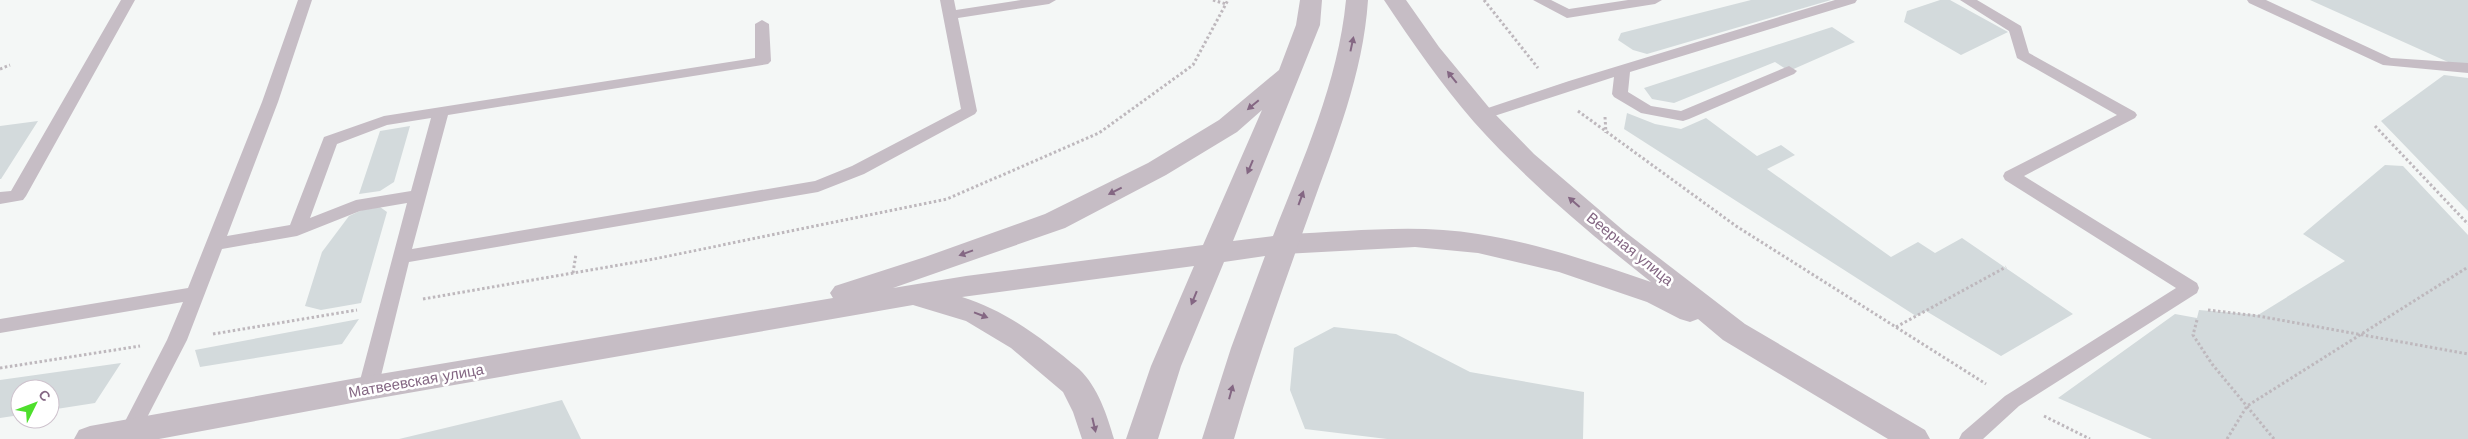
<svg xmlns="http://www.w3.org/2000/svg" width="2468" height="439" font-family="'Work Sans',sans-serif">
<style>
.green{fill:#d3dadc}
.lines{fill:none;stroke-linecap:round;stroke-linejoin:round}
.path{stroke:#beb8bd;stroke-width:3;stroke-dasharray:2.5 2.5;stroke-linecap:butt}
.service{fill:#c6bdc5;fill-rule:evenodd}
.minor{fill:#c6bdc5;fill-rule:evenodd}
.tertiary{fill:#c6bdc5;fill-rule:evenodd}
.oneway{fill:#846783}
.labels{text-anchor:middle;stroke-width:5;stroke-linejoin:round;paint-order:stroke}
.street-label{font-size:15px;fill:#846783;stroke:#fff}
</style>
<rect width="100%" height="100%" fill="#f4f7f6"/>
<path class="green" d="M1751,0H1831L1647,54L1633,50L1618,40L1621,33Z
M1940,0H1950L2008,32L1961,55L1904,22L1907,11Z
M2310,0H2468V68L2457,66Z
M1832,27L1855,42L1789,71L1775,62L1674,103L1652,99L1644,88Z
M2444,75L2468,78V211L2381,121Z
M1627,113L1655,124L1681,129L1706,118L1757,156L1781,145L1795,155L1767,169L1891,257L1918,242L1935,253L1962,238L2073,314L2001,356L1926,311L1916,316L1624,129Z
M38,121L1,179H0V126Z
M410,126L394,182L380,191L359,194L380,131Z
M2385,165L2403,166L2468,235V439H2152L2058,398L2175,314L2197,318L2199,310L2258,315L2345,261L2303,234Z
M380,207L387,212L361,303L321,310L305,306L322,252L349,216L362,210Z
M359,319L342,344L200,367L195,350Z
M1334,327L1396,334L1470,372L1584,392L1583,439H1387L1305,429L1290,390L1294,348Z
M121,363L95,403L50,410V389H20V415L0,418V380Z
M562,400L581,439H399Z"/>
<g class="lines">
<path class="path" d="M1213,0L1226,4
M1484,0L1538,68
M0,69L10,65
M1578,111L1736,226L1986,384
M1605,117L1606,133
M2375,126L2468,224
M573,273L576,254
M423,299L654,259L947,199L1099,133L1193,65L1228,0
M2208,310L2258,316L2468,354
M2197,320L2193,335L2212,364L2274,439
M1896,327L2006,267
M213,334L357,310
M0,368L140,346
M2044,416L2090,439
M2227,439L2247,406L2468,267"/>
<path class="service" d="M121,0H135L26,196L23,200L0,204V192L11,191Z
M298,0H312L278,102L227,236L290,225L324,137L384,116L755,58V24L762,20L769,24L771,61L768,64L448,115L412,249L815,181L852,166L961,109L940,0H954L956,10L1021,0H1056L1049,4L958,18L977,111L975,114L864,174L818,192L409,262L378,388L375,393L368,396L361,393L358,388L407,203L360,211L297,236L222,249L187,340L139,433L135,439H122L119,433L167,340L183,302L0,333V319L188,288L262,102ZM431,118L411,191L356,200L310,218L337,144L387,125Z
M1533,0H1551L1569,9L1628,0H1662L1655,4L1567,18Z
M1835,0H1857L1855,3L1630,72L1628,92L1651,106L1681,111L1784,68L1789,66L1797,71L1794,74L1689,119L1683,121L1641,113L1614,97L1612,94L1614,77L1488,118H1476L1474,115L1476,112L1569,81Z
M1960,0H1977L2021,26L2029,53L2135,112L2137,115L2135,118L2024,176L2197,283L2199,288L2197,293L2019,406L1983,439H1959L1962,433L2005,396L2176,288L2005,180L2003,176L2005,172L2117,115L2017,58L2009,31Z
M2247,0H2266L2391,58L2468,63V73L2383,65L2249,3Z"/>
<path class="minor" d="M1384,0H1406L1439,47L1491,110L1534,154L1624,231L1745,324L1925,430L1930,439H1888L1723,340L1698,319L1690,322L1680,319L1647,302L1559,272L1478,253L1415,247L1284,254L1274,251L1270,244L1274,237L1284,234C1348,232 1415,223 1478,234C1538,243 1595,263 1651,282C1589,233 1527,181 1474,122C1441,84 1412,42 1384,0Z"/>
<path class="tertiary" d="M1300,0H1322L1320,25L1233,241L1273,236C1303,159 1338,83 1346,0H1368C1363,75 1335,142 1310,212C1283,287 1256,362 1234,439H1202L1231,348L1265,256L1224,262L1181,366L1158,439H1126L1151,366L1194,266L962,297C1007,311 1043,339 1079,369C1098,387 1107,415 1114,439H1082L1073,412L1063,392L1011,348L966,321L913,305L368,400L159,439H74L79,430L90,426L368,376L833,298L830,293L835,286L925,257L1045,214L1148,163L1219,120L1279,70L1296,25ZM1262,110L1203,245L966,276L893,288L1065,228L1166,175L1237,132Z"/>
</g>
<defs><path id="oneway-solid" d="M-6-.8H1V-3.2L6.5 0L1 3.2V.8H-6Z" transform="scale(1.25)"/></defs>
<g class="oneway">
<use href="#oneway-solid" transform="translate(1352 44) rotate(-78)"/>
<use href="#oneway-solid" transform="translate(1452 77) rotate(-129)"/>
<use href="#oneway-solid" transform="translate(1253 105) rotate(140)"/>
<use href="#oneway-solid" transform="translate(1250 167) rotate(113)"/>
<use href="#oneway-solid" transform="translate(1115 191) rotate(153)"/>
<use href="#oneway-solid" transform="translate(1301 198) rotate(-70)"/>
<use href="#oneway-solid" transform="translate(1574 202) rotate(-139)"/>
<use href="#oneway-solid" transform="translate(966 253) rotate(160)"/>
<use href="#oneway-solid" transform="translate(1194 298) rotate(112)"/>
<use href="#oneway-solid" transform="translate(981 315) rotate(21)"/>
<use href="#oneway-solid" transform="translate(1231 392) rotate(-75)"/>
<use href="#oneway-solid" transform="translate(1094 425) rotate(77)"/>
</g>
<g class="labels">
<g class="street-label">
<text transform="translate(1630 249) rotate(39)" y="5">Веерная улица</text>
<text transform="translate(416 381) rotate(-10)" y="5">Матвеевская улица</text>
</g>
</g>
<g transform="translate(35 404) rotate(48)"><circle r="24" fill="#ffffff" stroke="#cec2cd"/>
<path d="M0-4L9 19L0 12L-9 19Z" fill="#4edf2c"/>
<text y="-8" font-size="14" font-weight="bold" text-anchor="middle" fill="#846783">С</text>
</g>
</svg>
